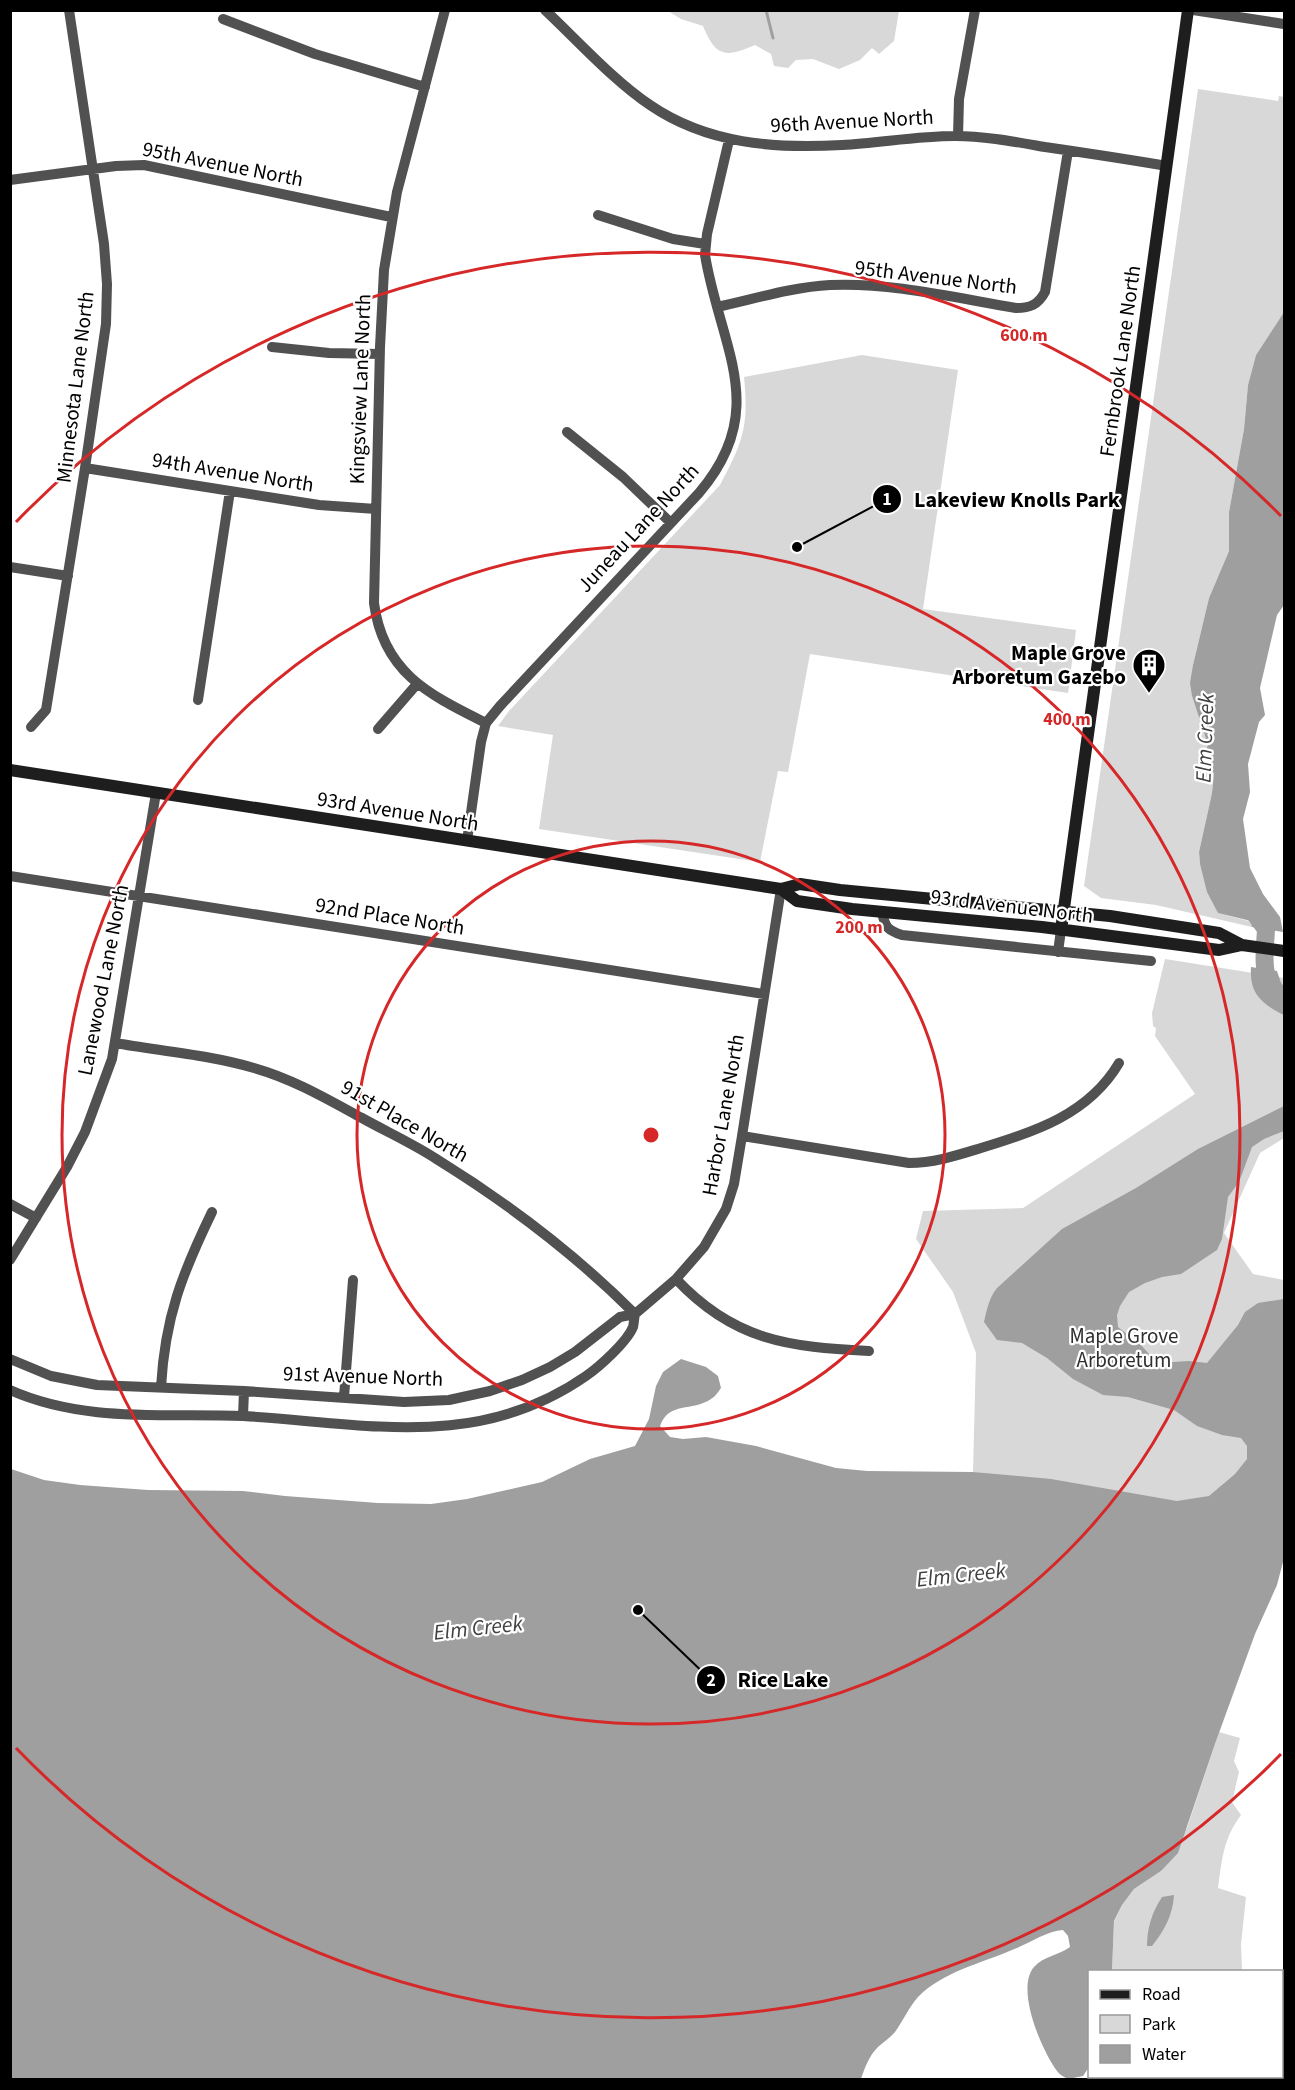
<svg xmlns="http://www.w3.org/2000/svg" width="1295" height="2090" font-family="'Source Sans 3',sans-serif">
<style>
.green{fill:#d8d8d8}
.water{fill:#9f9f9f}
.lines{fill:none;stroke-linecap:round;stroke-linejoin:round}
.stream{stroke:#9f9f9f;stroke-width:3}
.river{stroke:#9f9f9f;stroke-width:18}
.street{stroke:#515151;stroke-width:10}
.secondary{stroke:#1e1e1e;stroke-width:12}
.ring{fill:none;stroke:#d62828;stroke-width:3}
.labels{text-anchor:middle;stroke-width:4.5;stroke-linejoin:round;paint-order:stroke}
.street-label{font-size:21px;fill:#000;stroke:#fff}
.poi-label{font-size:21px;font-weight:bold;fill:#000;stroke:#fff;text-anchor:end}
.park-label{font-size:21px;fill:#2f2f2f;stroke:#fff}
.water-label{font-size:22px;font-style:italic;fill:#404040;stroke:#fff}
.centre{fill:#d62828;stroke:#fff;stroke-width:3}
.ring-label{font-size:18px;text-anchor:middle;font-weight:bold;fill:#d62828;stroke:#fff;stroke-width:4.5;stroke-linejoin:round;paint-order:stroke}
.leader{fill:none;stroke:#000;stroke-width:2}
.callout-dot{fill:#000;stroke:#fff;stroke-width:2}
.mark-label{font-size:18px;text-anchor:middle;font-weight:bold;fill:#fff}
.callout-label{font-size:22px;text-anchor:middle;font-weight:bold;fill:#000;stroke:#fff;stroke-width:4.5;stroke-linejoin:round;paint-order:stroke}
</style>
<rect width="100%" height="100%" fill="#fff"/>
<path class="green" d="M668,11H899L894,41L879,54L872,48L860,60L839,69L813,59L796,60L788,68L774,66L771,54L755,45C725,58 716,57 703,26L681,19Z
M1198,89L1278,101L1279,96L1284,97V312L1256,355L1248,385L1244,429L1229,512V551L1209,598L1193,665L1192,696L1208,745V767L1214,772L1212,793L1199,852L1200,864L1218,913L1252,922V927L1156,905L1101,898L1084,886Z
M862,355L958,370L923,609L1076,630L1068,693L810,654L788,772L778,771L760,862L539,829L553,735L498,726L509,711L720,485C743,442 749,426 744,377Z
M1165,959L1284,978V1138L1260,1153L1224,1233L1253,1274L1284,1280V1519L1101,1495L973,1472L976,1353L953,1292L916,1239L923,1211L1023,1208L1195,1094L1155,1036L1156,1028L1153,1026L1152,1013Z
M1219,1732L1240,1738L1234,1761L1239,1772L1232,1802L1241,1815C1223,1839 1222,1860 1218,1888L1246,1897L1241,1944L1242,1971L1112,1972L1114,1922L1122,1905L1134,1889L1161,1871L1187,1828Z"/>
<path class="water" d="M1284,312V605L1277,615L1260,688L1265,715L1259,722L1248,764L1250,792L1243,819L1250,868L1263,894L1280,917L1283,932L1252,927L1251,921L1218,913L1207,892L1200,864L1199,852L1212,793L1214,773L1202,760L1208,745L1192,696L1190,683L1193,665L1209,598L1229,551V512L1244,429L1248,385L1256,355Z
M1251,967L1277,971L1282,986L1284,987V1015C1262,1004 1249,994 1251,967Z
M1284,1106V1131L1264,1139L1252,1147L1239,1182L1228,1197L1222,1239L1217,1250L1181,1274L1162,1277L1145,1283L1129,1292L1120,1306L1117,1315L1118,1327L1141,1345L1157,1363L1189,1361L1207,1363L1238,1325L1245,1312L1258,1303L1284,1299V1558L1277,1585L1255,1634L1216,1741L1178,1853L1161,1871L1134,1889L1122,1905L1114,1921L1112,1971L1090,1972L1089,2067L1083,2076L1068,2079C1064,2077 1060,2075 1057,2071C1042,2051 1015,1989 1034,1967C1044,1956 1059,1955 1070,1947L1068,1936L1063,1930C1047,1931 1028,1944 1012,1950C980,1964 944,1971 918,1997C909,2007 903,2021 895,2032C890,2038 883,2042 878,2047C869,2056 865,2067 861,2079H11V1469L44,1480L80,1485L148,1490L243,1491L285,1496L378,1503L431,1504L467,1499L542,1482L590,1459L635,1446L649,1419L656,1386L663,1372L681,1359L706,1367L718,1376L721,1388C718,1392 715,1397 711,1399C692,1412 669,1401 660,1426L670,1437L683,1439L706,1437L756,1446L836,1468L867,1471L973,1472L1051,1479L1177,1501L1209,1496L1235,1474L1247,1459V1446L1241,1438L1222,1435L1197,1426L1174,1410L1128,1397L1103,1395L1073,1379L1047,1358L1022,1343L997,1340L984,1322C987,1309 989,1298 997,1288L1062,1229L1136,1188L1198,1149Z
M1174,1895C1173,1915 1164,1931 1152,1946H1147C1147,1928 1152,1912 1162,1897Z"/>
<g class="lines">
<path class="stream" d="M766,10L773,38"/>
<path class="river" d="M1252,910L1266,929C1265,956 1258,980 1284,998"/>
<path class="street" d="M445,10L397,192L384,270L380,347L374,603C383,673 430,695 486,723
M545,10C577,40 614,81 650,105C707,144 775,149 842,145C880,143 917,136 955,136C985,136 1016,142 1045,147C1086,153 1126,159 1167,166
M1193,10L1284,24
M223,19L315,54L425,87
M958,136L959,99L975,10
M10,180L116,166L144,165L391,217
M598,215L673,239L705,244
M717,307C754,299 792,287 830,285C890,282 956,298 1016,308C1030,308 1038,305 1045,292L1068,151
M272,347L329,353L380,354
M567,432L623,477L671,523
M85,468L319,505L376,509
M10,567L68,576
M198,700L230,491
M31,727L46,710L85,468L106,324L107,284L104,244L69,10
M378,729L417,684
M467,841L481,742L486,723L500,706L699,493C771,409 720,347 705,255L707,234L729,140
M10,876L764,994
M882,912C885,927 887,930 902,935L1151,961
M1058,952L1061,930
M115,1043C161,1051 210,1055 254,1068C293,1079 327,1099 362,1118C387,1132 414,1144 438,1160C509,1204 576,1255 635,1314
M742,1136L909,1163C934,1163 958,1155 981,1148C1035,1132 1089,1114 1119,1063
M10,1204L36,1218
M10,1260L67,1167L85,1132L112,1059L156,793
M676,1279C734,1341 789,1347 869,1351
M10,1359L51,1376L97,1385L244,1391L404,1402L449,1400L490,1391L522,1380L550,1367L575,1352L620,1317L635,1314L676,1279L704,1247L726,1209L734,1184L742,1136L781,889
M161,1387C165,1317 182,1274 212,1212
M10,1390C84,1423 165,1413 243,1416C365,1423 477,1452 586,1376C599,1367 627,1342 633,1327C634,1323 634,1318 635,1314
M344,1397L353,1280
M243,1416L244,1391
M1282,2072H1284
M1217,2080L1219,2076"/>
<path class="secondary" d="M10,770L781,889L800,884L840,890L1110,916L1219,933L1242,945L1284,951
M781,889L797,901L852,909L1042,927L1219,950L1242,945
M1061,930L1188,10"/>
</g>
<g class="ring">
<circle cx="651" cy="1135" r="294"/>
<circle cx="651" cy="1135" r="589"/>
<path d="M1281 1754A883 883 0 0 1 16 1748M16 522A883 883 0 0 1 1281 516"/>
</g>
<defs>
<g id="building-pin" transform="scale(1.725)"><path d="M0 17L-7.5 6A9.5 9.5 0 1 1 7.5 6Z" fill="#000" stroke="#fff"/><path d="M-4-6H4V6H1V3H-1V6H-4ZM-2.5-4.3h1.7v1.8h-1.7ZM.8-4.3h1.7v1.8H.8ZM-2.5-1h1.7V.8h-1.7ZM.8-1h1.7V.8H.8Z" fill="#fff"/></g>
</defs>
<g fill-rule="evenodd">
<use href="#building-pin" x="1149" y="665"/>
</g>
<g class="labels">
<g class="street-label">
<text transform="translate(852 121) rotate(-3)" y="7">96th Avenue North</text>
<text transform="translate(223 164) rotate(11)" y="7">95th Avenue North</text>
<text transform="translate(936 277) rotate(7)" y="7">95th Avenue North</text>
<text transform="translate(1120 361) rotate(-82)" y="7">Fernbrook Lane North</text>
<text transform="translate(75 387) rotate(-83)" y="7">Minnesota Lane North</text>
<text transform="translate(360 389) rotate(-88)" y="7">Kingsview Lane North</text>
<text transform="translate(233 472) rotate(9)" y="7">94th Avenue North</text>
<text transform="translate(638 528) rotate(-47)" y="7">Juneau Lane North</text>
<text transform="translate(398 811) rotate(9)" y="7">93rd Avenue North</text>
<text transform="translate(1012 906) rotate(7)" y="7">93rd Avenue North</text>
<text transform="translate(390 916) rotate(9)" y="7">92nd Place North</text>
<text transform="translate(103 980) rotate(-79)" y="7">Lanewood Lane North</text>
<text transform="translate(723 1115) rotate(-80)" y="7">Harbor Lane North</text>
<text transform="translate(405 1121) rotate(30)" y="7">91st Place North</text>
<text transform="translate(363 1376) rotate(2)" y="7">91st Avenue North</text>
</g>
<g class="poi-label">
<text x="1126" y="660">Maple Grove<tspan x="1126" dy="24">Arboretum Gazebo</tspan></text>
</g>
<g class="park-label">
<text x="1124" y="1343">Maple Grove<tspan x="1124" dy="24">Arboretum</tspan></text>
</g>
<g class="water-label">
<text transform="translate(1204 738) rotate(-88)" y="8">Elm Creek</text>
<text transform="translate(961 1574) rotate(-6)" y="8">Elm Creek</text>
<text transform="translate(478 1627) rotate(-6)" y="8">Elm Creek</text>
</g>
</g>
<circle cx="651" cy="1135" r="9" class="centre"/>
<g class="ring-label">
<text x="1024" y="341">600 m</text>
<text x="1067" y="725">400 m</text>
<text x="859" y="933">200 m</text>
</g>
<path class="leader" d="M797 547L887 499M638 1610L711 1680"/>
<g class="callout-dot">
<circle cx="797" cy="547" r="6"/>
<circle cx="638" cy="1610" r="6"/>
<circle cx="887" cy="499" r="15"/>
<circle cx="711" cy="1680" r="15"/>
</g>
<g class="mark-label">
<text x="887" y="505">1</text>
<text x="711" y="1686">2</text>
</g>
<g class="callout-label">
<text x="1017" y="507">Lakeview Knolls Park</text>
<text x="783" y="1687">Rice Lake</text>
</g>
<rect width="1295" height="2090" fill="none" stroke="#000000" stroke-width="24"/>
<rect x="1088" y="1970" width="195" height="108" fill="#ffffff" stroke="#999999" stroke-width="1.5"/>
<rect x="1100" y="1990" width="30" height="9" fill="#1e1e1e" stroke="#999999" stroke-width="1.5"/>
<text x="1142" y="2000" font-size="18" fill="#000000">Road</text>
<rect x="1100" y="2015" width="30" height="18" fill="#d8d8d8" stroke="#999999" stroke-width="1.5"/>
<text x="1142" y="2030" font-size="18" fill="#000000">Park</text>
<rect x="1100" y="2045" width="30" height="18" fill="#9f9f9f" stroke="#999999" stroke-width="1.5"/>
<text x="1142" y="2060" font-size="18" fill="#000000">Water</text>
</svg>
